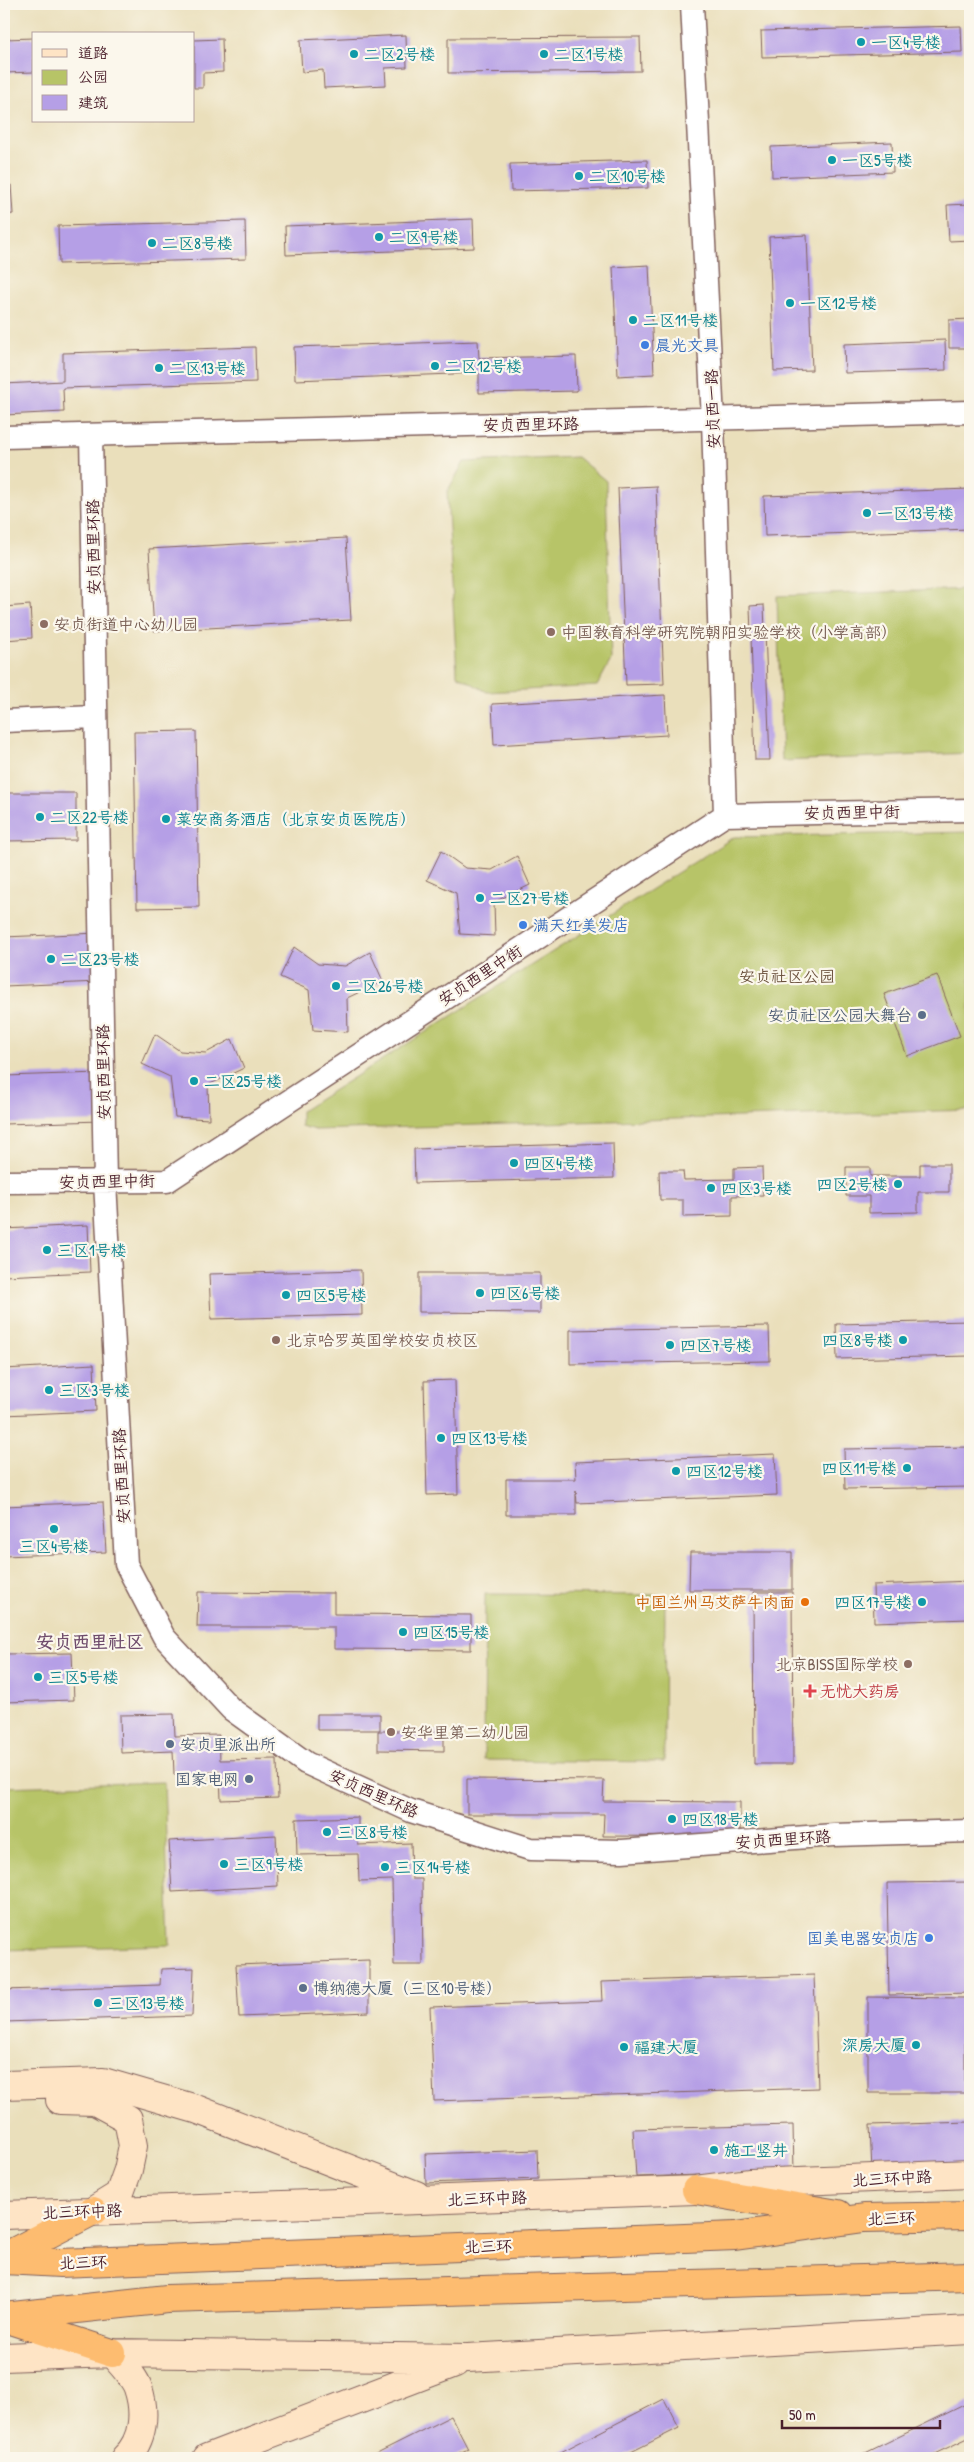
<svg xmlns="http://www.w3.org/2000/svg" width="974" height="2462" font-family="'Patrick Hand','LXGW WenKai TC',sans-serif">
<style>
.green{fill:#b7c467;stroke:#807249}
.building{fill:#b59fe6}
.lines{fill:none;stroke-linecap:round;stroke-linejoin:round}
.street-casing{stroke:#82625d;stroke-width:25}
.secondary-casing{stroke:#82625d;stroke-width:30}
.highway-casing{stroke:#82625d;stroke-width:30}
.street{stroke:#fff;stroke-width:22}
.secondary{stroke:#fee4c5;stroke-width:28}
.highway{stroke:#fdbc6f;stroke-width:28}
.culture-dot{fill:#0f9aa8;stroke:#fbf7ec;stroke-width:2}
.shop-dot{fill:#3f7fe0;stroke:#fbf7ec;stroke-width:2}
.education-dot{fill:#8d6e63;stroke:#fbf7ec;stroke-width:2}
.service-dot{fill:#5c6f8a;stroke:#fbf7ec;stroke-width:2}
.food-dot{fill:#e8710a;stroke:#fbf7ec;stroke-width:2}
.health-dot{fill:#e0444e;stroke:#fbf7ec;stroke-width:2}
.labels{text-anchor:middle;stroke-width:4.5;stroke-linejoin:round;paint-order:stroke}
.culture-label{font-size:16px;fill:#0d838f;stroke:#fbf7ec;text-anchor:start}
.shop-label{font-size:16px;fill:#366cbe;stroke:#fbf7ec;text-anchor:start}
.street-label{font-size:16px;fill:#4a1f2b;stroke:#fbf7ec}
.education-label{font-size:16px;fill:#785e54;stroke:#fbf7ec;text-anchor:start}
.park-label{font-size:16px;fill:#6b513d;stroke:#fbf7ec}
.service-label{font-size:16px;fill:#4e5e75;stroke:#fbf7ec;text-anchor:end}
.food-label{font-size:16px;fill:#c56008;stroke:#fbf7ec;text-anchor:end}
.health-label{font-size:16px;fill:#be3a42;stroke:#fbf7ec;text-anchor:start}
.neighbourhood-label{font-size:18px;font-weight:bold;fill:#6f4c6c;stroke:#fbf7ec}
</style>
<rect width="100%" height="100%" fill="#fbf7ec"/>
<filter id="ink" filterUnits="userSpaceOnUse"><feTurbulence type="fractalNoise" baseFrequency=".02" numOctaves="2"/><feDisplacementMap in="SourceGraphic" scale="10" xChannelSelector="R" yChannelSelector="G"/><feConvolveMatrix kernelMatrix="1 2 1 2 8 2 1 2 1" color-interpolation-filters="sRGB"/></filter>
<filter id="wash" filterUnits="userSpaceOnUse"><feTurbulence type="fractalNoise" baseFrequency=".0096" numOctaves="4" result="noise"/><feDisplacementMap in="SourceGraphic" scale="20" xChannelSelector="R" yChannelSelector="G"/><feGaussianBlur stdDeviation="1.12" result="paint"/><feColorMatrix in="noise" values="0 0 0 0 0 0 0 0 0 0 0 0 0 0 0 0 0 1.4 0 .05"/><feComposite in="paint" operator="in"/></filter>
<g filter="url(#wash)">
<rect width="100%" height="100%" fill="#eadfbb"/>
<path class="green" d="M577,457L606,481L611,660L597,686L487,692L457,675L447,492L464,462Z
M970,589V753L782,761L777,596Z
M970,832V1110L315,1130L301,1126V1111L734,837Z
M485,1594L665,1595L664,1762L484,1760Z
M164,1782L170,1945L4,1950V1787Z"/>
<g id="blocks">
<path class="building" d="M961,26L962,52L762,57L761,31Z
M406,35L407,67L385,68L386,85L324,88L323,70L302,72L300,40Z
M640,37L641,71L448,73V38Z
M34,38V72L4,73V39Z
M222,39L223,72L203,73V88H194V40Z
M892,142L893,172L772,177L771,147Z
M647,160L648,188L511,191L510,164Z
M4,185H11L13,214L4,215Z
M970,204V240L949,241L947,205Z
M473,219L474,248L286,255L285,226Z
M245,221L246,259L59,264L58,226Z
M807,235L812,370L774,371L769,237Z
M649,265L654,374L618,376L613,267Z
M970,319V348H949V320Z
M945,340L946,370L845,373L844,344Z
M478,341L479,358L576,356L577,391L479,393V373L295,380L294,347Z
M255,347L256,382L63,388L64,412L4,415V384L63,381V353Z
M656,486L664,684L626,685L618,488Z
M970,489V529L765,536L764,496Z
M346,538L351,620L154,631L149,549Z
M30,605L32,638L4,640V607Z
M764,605L770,760H755L750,606Z
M665,695L667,735L494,745L492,704Z
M196,731L199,907L137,908L134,732Z
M4,793H76V840L4,841Z
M441,851L465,868L492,870L517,856L530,885L494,902L495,936L460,934L456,893L427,880Z
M98,933L99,982L4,986V937Z
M294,947L318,964L345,966L370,952L383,981L347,998L348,1032L313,1030L309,990L280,977Z
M937,975L960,1036L907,1056L884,994Z
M155,1034L180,1051L206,1053L232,1039L244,1068L208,1085L209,1119L175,1117L170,1077L142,1064Z
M100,1073L101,1121L4,1124V1076Z
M613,1143L614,1178L415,1183L414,1149Z
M920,1164H949V1192H918V1212L869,1213V1196H846V1167H870V1176H920Z
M762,1167L763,1195L732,1196V1216L683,1217V1200H660L659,1171H683L684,1180L734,1179V1168Z
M88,1225L90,1272L4,1276V1229Z
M361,1270L362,1315L211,1319L209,1274Z
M419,1273H540V1313L419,1312Z
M970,1321V1356L837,1359L836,1324Z
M769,1326L770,1361L570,1364V1330Z
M94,1364L96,1411L4,1415V1369Z
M455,1380L458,1494L427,1495L424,1381Z
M970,1447V1487L845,1489L844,1449Z
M775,1454L777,1495L577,1503L576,1491V1515H506V1479H576L575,1462Z
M103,1502L106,1552L4,1556V1506Z
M690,1552H792V1590H689Z
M970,1581V1619L874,1622L873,1585Z
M198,1592L334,1593V1614L471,1615V1650L334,1649V1627H197Z
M753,1592H792L793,1764H754Z
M72,1653L74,1700L4,1702V1654Z
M174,1714L175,1736L219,1735L220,1760L277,1759L278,1798L221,1800L220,1772L174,1774L173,1751L121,1753L120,1715Z
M317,1714H380V1730H317Z
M378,1731H444V1751L378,1750Z
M467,1779L604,1780L603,1801L740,1802V1837L603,1836L604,1814H467Z
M358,1817V1845L411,1843L412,1879H422L423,1965H394L392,1880L359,1881L358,1854L297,1855L296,1819Z
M276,1835L278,1886L172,1892L169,1841Z
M970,1882V1993L889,1995L887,1883Z
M369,1960V2012L239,2017L236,1965Z
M194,1968L192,2016L4,2022V1990L160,1985L161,1969Z
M814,1975L818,2088L434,2101L430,2007L602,2001L601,1982Z
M868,1997L965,1998V2093H868Z
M970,2122V2169L872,2172L870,2125Z
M793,2125L794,2172L636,2177L633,2129Z
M537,2150L538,2179L426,2183L425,2154Z
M664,2399L679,2428L619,2458H549Z
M970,2402V2437L926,2458H855Z
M451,2416L468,2449L449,2458H367Z"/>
</g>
</g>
<g filter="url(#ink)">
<use href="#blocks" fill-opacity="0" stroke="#82625d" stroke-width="1"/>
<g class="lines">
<g class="street-casing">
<path id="street" d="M692,4L713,420L725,815
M91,435L105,1182L126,1564L164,1637L231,1709L306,1763L411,1811L530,1849L622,1851L834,1835L970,1831
M4,437L970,412
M4,721L95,717
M4,1182L167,1181L725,815L970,810"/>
</g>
<g class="secondary-casing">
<path id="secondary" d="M4,2085L103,2082L196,2109L416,2195
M60,2100L95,2101L128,2119L133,2146L128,2170L119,2195L93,2211
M4,2215L696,2190L750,2183L970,2174
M112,2353C120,2363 134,2376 138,2388C146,2412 144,2440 125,2458
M4,2357L112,2353L468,2358L970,2330
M207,2458L455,2363"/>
</g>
<g class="highway-casing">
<path id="highway" d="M696,2190L838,2214
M4,2257L93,2211
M4,2260L60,2263L735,2236L864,2218L970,2216
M4,2317L167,2299L970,2276
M10,2320L112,2353"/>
</g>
<use href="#street" class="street"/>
<use href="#secondary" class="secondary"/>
<use href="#highway" class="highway"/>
</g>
</g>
<g class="culture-dot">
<circle cx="861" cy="42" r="5"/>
<circle cx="354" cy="54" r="5"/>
<circle cx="544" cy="54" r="5"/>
<circle cx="832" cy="160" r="5"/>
<circle cx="579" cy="176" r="5"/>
<circle cx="379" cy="237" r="5"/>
<circle cx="152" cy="243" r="5"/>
<circle cx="790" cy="303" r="5"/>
<circle cx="633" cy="320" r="5"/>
<circle cx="435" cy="366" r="5"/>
<circle cx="159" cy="368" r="5"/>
<circle cx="867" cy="513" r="5"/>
<circle cx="40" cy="817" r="5"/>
<circle cx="166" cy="819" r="5"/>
<circle cx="480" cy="898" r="5"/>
<circle cx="51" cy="959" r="5"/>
<circle cx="336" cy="986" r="5"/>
<circle cx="194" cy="1081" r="5"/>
<circle cx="514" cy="1163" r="5"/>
<circle cx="898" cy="1184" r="5"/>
<circle cx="711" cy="1188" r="5"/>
<circle cx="47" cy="1250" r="5"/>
<circle cx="480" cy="1293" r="5"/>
<circle cx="286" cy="1295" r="5"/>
<circle cx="903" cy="1340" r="5"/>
<circle cx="670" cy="1345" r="5"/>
<circle cx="49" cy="1390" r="5"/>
<circle cx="441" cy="1438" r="5"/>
<circle cx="907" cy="1468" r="5"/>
<circle cx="676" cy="1471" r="5"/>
<circle cx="54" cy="1529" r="5"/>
<circle cx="922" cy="1602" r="5"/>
<circle cx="403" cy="1632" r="5"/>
<circle cx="38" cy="1677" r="5"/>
<circle cx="672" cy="1819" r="5"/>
<circle cx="327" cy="1832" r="5"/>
<circle cx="224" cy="1864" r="5"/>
<circle cx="385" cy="1867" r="5"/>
<circle cx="98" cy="2003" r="5"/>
<circle cx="916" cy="2045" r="5"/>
<circle cx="624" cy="2047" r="5"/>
<circle cx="714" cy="2150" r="5"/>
</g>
<g class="shop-dot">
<circle cx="645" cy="345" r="5"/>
<circle cx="523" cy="925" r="5"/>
<circle cx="929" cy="1938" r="5"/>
</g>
<g class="education-dot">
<circle cx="44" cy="624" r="5"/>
<circle cx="551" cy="632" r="5"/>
<circle cx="276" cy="1340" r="5"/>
<circle cx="908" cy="1664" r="5"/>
<circle cx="391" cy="1732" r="5"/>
</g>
<g class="service-dot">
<circle cx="922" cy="1015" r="5"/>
<circle cx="170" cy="1744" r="5"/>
<circle cx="249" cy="1779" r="5"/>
<circle cx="303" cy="1988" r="5"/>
</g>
<circle class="food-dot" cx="805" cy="1602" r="5"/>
<path class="health-dot" d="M807.5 1683.5h5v5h5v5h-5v5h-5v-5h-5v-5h5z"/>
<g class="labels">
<g class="culture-label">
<text x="871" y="48">一区4号楼</text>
<text x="364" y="60">二区2号楼</text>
<text x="554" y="60">二区1号楼</text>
<text x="842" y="166">一区5号楼</text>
<text x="589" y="182">二区10号楼</text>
<text x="389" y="243">二区9号楼</text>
<text x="162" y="249">二区8号楼</text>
<text x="800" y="309">一区12号楼</text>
<text x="643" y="326">二区11号楼</text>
<text x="445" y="372">二区12号楼</text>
<text x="169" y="374">二区13号楼</text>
<text x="877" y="519">一区13号楼</text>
<text x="50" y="823">二区22号楼</text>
<text x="176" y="825">莱安商务酒店（北京安贞医院店）</text>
<text x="490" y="904">二区27号楼</text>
<text x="61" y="965">二区23号楼</text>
<text x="346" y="992">二区26号楼</text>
<text x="204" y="1087">二区25号楼</text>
<text x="524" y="1169">四区4号楼</text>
<text x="888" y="1190" text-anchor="end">四区2号楼</text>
<text x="721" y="1194">四区3号楼</text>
<text x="57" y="1256">三区1号楼</text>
<text x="490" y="1299">四区6号楼</text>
<text x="296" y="1301">四区5号楼</text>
<text x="893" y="1346" text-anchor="end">四区8号楼</text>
<text x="680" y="1351">四区7号楼</text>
<text x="59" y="1396">三区3号楼</text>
<text x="451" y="1444">四区13号楼</text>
<text x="897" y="1474" text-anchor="end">四区11号楼</text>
<text x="686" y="1477">四区12号楼</text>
<text x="54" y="1552" text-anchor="middle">三区4号楼</text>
<text x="912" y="1608" text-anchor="end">四区17号楼</text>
<text x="413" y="1638">四区15号楼</text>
<text x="48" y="1683">三区5号楼</text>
<text x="682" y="1825">四区18号楼</text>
<text x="337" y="1838">三区8号楼</text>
<text x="234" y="1870">三区9号楼</text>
<text x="395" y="1873">三区14号楼</text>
<text x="108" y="2009">三区13号楼</text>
<text x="906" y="2051" text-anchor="end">深房大厦</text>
<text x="634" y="2053">福建大厦</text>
<text x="724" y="2156">施工竖井</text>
</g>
<g class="shop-label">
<text x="655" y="351">晨光文具</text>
<text x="533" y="931">满天红美发店</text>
<text x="919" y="1944" text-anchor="end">国美电器安贞店</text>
</g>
<g class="street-label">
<text transform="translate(712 409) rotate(-92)" y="6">安贞西一路</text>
<text transform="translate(531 424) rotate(-1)" y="6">安贞西里环路</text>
<text transform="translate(93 547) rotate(-91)" y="6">安贞西里环路</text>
<text transform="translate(852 812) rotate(-1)" y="6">安贞西里中街</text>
<text transform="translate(480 975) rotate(-33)" y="6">安贞西里中街</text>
<text transform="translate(103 1072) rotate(-91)" y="6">安贞西里环路</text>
<text transform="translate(107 1181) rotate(-1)" y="6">安贞西里中街</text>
<text transform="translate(121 1476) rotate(-93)" y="6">安贞西里环路</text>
<text transform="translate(374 1793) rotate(24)" y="6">安贞西里环路</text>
<text transform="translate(783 1839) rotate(-4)" y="6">安贞西里环路</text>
<text transform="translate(892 2178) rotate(-3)" y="6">北三环中路</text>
<text transform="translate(487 2198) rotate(-2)" y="6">北三环中路</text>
<text transform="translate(82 2211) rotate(-2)" y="6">北三环中路</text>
<text transform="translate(891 2218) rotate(-2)" y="6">北三环</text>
<text transform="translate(488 2246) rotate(-2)" y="6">北三环</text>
<text transform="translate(83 2262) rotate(-2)" y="6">北三环</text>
</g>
<g class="education-label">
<text x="54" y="630">安贞街道中心幼儿园</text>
<text x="561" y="638">中国教育科学研究院朝阳实验学校（小学高部）</text>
<text x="286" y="1346">北京哈罗英国学校安贞校区</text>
<text x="898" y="1670" text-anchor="end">北京BISS国际学校</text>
<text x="401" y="1738">安华里第二幼儿园</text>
</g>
<g class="park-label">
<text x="787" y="982">安贞社区公园</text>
</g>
<g class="service-label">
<text x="912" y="1021">安贞社区公园大舞台</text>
<text x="180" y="1750" text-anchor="start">安贞里派出所</text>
<text x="239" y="1785">国家电网</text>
<text x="313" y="1994" text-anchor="start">博纳德大厦（三区10号楼）</text>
</g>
<g class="food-label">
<text x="795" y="1608">中国兰州马艾萨牛肉面</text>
</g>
<g class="health-label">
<text x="820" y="1697">无忧大药房</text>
</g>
<g class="neighbourhood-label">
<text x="90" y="1648">安贞西里社区</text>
</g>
</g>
<rect width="974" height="2462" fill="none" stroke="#fbf7ec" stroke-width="20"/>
<rect x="32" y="32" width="162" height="90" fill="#fbf7ec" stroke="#b4a19f"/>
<rect x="42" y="49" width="25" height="8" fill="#fee4c5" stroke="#b4a19f"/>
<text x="78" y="58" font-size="15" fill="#4a1f2b">道路</text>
<rect x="42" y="70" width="25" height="15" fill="#b7c467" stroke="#b4a19f"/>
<text x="78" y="82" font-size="15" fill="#4a1f2b">公园</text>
<rect x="42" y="95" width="25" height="15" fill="#b59fe6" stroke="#b4a19f"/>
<text x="78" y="108" font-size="15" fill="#4a1f2b">建筑</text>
<path d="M782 2420v8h158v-8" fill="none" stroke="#4a1f2b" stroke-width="2.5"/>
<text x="789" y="2420" font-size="15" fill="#4a1f2b" stroke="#fbf7ec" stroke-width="4" paint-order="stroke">50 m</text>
</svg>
